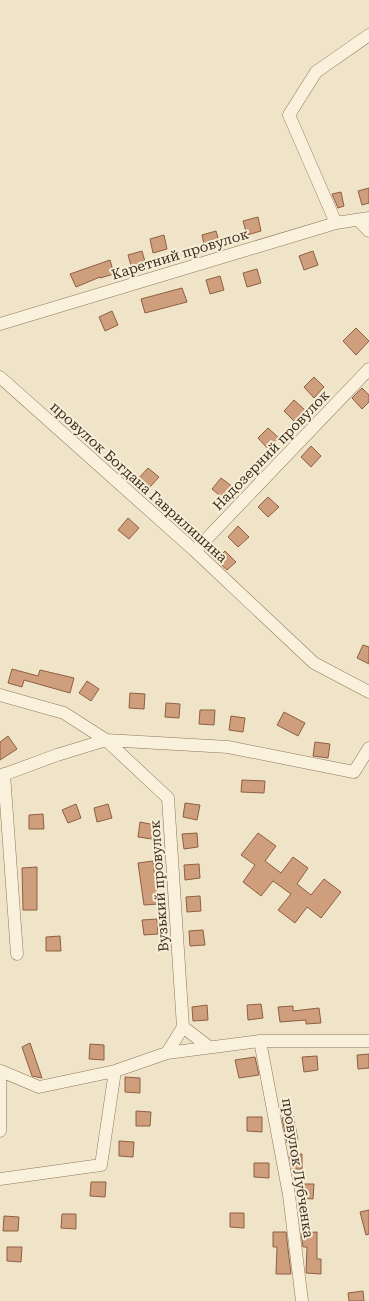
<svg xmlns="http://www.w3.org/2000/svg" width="369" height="1301" font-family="'Roboto Serif',serif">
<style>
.building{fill:#cf9f7d;stroke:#8d5f41}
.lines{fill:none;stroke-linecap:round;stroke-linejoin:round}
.street-casing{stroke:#8d765c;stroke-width:13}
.street{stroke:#faf1dc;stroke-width:12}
.labels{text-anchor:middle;stroke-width:4;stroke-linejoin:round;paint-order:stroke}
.street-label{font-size:14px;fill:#3d2e20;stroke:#f7eed8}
</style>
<rect width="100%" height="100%" fill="#f0e4c8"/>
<path class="building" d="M369,188V203L362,205L358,191Z
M341,192L344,206L338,208L332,194Z
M258,217L261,231L247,235L243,221Z
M216,231L220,245L205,249L202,235Z
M164,235L167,249L153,253L150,239Z
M142,251L146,265L132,269L128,255Z
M313,251L318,265L304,270L299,256Z
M110,260L114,274L100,278V277L76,287L70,274Z
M257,269L261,283L247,287L243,273Z
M220,276L224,290L210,294L206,280Z
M182,288L187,302L145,313L141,299Z
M112,311L118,325L105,331L99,317Z
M356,328L369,341L356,355L343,341Z
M314,377L324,387L314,398L304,387Z
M362,388L369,395V402L362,409L352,398Z
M294,400L305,410L294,421L284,411Z
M268,428L279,438L268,449L258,438Z
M311,446L321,456L311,467L301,457Z
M148,468L159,477L149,488L138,479Z
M221,478L233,487L224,499L212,489Z
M268,497L279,507L268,517L258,507Z
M128,518L139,528L129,539L118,530Z
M238,526L249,537L238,547L228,537Z
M225,551L236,562L227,570L216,560Z
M363,645L369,647V664L357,658Z
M12,669L38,676L40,670L74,678L70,693L24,680L22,687L8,683Z
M87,681L99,689L91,701L79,693Z
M130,693L145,694L144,709L129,708Z
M166,703L180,704L179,718L165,717Z
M200,710H215L214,725L199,724Z
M284,712L305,723L298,736L277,725Z
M231,716L245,718L243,732L229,730Z
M8,736L17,749L0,760V742Z
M315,742L330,744L328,758L313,756Z
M242,780L265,781L264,793L241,792Z
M185,803L200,805L197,820L183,817Z
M76,804L81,818L68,823L62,810Z
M108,804L112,818L97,822L94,808Z
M43,814L44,829H29V815Z
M140,822L155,825L152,839L138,837Z
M197,833L198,847L184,849L182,834Z
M258,833L276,846L265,861L281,873L293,857L308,868L297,884L311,895L324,879L341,892L321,918L307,907L295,923L278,910L291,894L273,881L261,896L243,882L255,865L241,855Z
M153,861L158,904L144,905L138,863Z
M199,864L200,878L185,880L184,865Z
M37,867V910H23L22,868Z
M200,896L201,911L187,912L186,897Z
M157,919L158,934L144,935L142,920Z
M203,930L205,945L190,946L189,931Z
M60,936L61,951H46V937Z
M261,1004L263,1018L248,1020L247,1005Z
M207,1005L208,1020L193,1021L192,1007Z
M293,1006V1011L319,1008L321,1023L306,1024V1020L280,1022L278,1007Z
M30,1043L42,1078L32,1076L22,1047Z
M90,1044L104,1045V1060L89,1059Z
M369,1054V1068L358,1069L357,1055Z
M317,1056L318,1070L304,1072L302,1057Z
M255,1057L259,1075L239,1078L235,1060Z
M125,1077L140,1078V1093L125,1092Z
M136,1111L151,1112L150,1126H136Z
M293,1116L298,1140L287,1143L282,1118Z
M247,1117H262V1132L247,1131Z
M119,1141L134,1142L133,1157L119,1156Z
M289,1154H302V1169H292Z
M254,1163H269V1178L254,1177Z
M91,1182H106L105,1197L90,1196Z
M299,1184H314L313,1199L299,1198Z
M369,1210V1234L366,1235L360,1212Z
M230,1213H244V1228L230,1227Z
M62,1214H76V1229L61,1228Z
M4,1216L19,1217L18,1231H3Z
M273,1232H286L291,1274H276L277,1247H273Z
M317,1232V1259H321V1274L306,1273L307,1247H303L301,1233Z
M7,1247H22L21,1262L7,1261Z
M363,1291L364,1301H349L348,1293Z"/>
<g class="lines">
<g class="street-casing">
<path id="street" d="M358,220L369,231
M336,223L289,115L316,72L369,35
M0,324L336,223L369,218
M0,377L195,551L314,663L369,692
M195,551L369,369
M0,695L64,713L106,740L228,747L354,772L369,748
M4,774L17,954
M0,776L57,755L106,740L168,798L183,1027L167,1053
M183,1027L209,1047
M260,1041L289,1195L302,1301
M0,1071V1131
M1,1071L39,1087L115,1071L167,1053L260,1041H369
M0,1179L101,1165L115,1071"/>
</g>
<use href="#street" class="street"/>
</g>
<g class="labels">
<g class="street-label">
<text transform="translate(180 254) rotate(-17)" y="5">Каретний провулок</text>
<text transform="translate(271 450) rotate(-46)" y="5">Надозерний провулок</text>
<text transform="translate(139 482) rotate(42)" y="5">провулок Богдана Гаврилишина</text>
<text transform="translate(159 886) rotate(-94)" y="5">Вузький провулок</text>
<text transform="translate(298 1168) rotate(81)" y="5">провулок Лубченка</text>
</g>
</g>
</svg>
